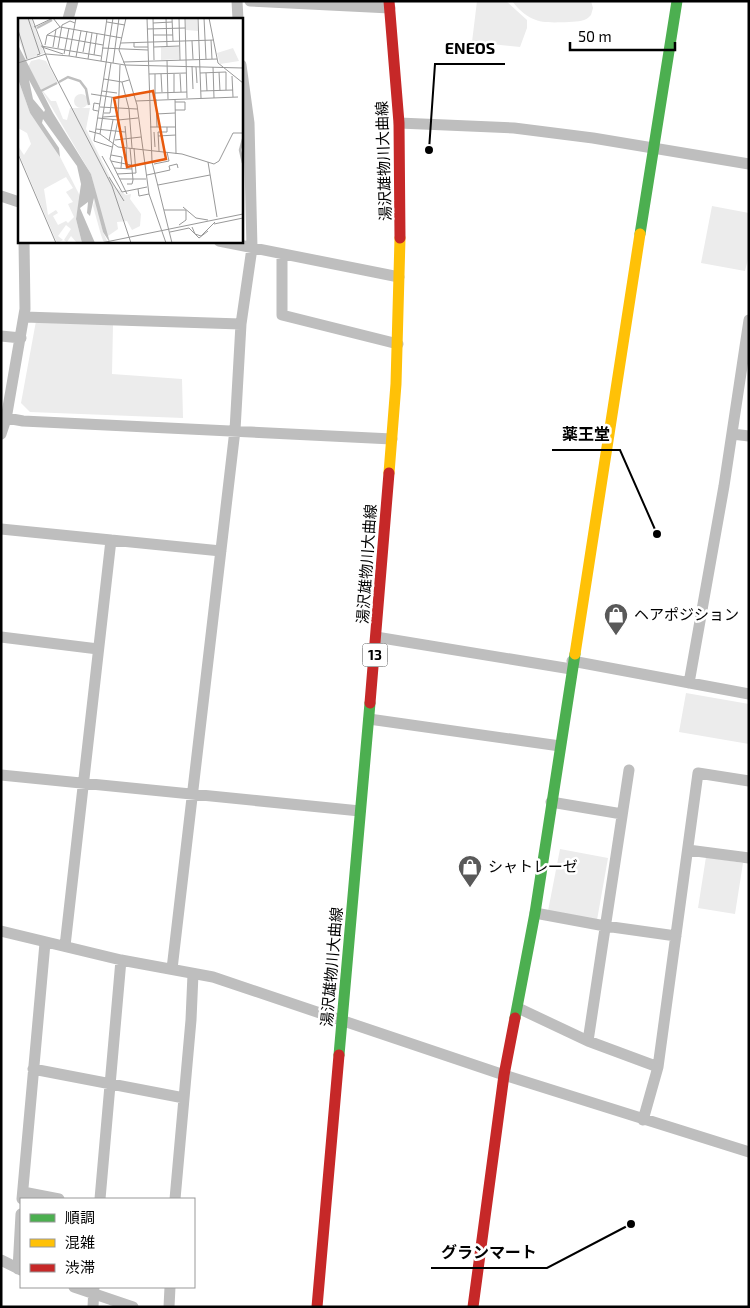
<svg xmlns="http://www.w3.org/2000/svg" width="750" height="1308" font-family="'Exo 2','Noto Sans JP',sans-serif">
<style>
.green{fill:#ececec}
.lines{fill:none;stroke-linecap:round;stroke-linejoin:round}
.street{stroke:#bebebe;stroke-width:11}
.fast{stroke:#4caf50;stroke-width:11}
.slow{stroke:#ffc107;stroke-width:11}
.jam{stroke:#c62828;stroke-width:11}
.labels{text-anchor:middle;stroke-width:5;stroke-linejoin:round;paint-order:stroke}
.shield{fill:#fff;stroke:#4c4c4c;stroke-width:1}
.shield-label{font-size:14px;font-weight:bold;fill:#000}
.street-label{font-size:15px;fill:#000;stroke:#fff}
.poi-label{font-size:15px;fill:#000;stroke:#fff;text-anchor:start}
.inset-river{fill:none;stroke:#bfbfbf;stroke-width:2.5}
.inset-road{fill:none;stroke:#999;stroke-width:1}
.view{fill:#e8590c;fill-opacity:0.15;stroke:#e8590c;stroke-width:2.5}
.inset-edge{fill:none;stroke:#000;stroke-width:2.5}
.leader{fill:none;stroke:#000;stroke-width:2}
.callout-dot{fill:#000;stroke:#fff;stroke-width:2}
.callout-label{font-size:16px;text-anchor:middle;font-weight:bold;fill:#000;stroke:#fff;stroke-width:5;stroke-linejoin:round;paint-order:stroke}
</style>
<rect width="100%" height="100%" fill="#fff"/>
<path class="green" d="M477,1H506L527,20V28L520,47L472,42Z
M512,1H591L593,8L591,15C585,22 579,21 569,22C543,23 530,24 512,1Z
M712,206L749,213V255L745,271L701,263Z
M36,321L113,324L112,374L182,379L183,418L30,412L21,403Z
M686,693L749,704V744L679,732Z
M560,849L608,858L597,920L548,911Z
M706,857L743,863L735,914L698,908Z"/>
<g class="lines">
<path class="street" d="M237,1L238,19
M250,1L390,8
M68,19L73,1
M399,123L514,128L593,138L749,164
M1,196L19,202
M219,241L399,277
M282,255V315L398,344
M24,317L241,324
M1,336L21,338
M1,417L23,421L392,439
M1,434L6,419L25,309L24,241
M732,434L749,436
M1,529L221,551
M1,637L98,649
M376,637L571,669
M572,661L749,694
M689,683L724,486L749,320
M369,719L560,746
M1,775L360,811
M551,802L622,814
M688,850L749,858
M535,913L605,926L676,936
M1,931L121,960L213,977L504,1075L749,1152
M65,946L111,540
M172,969L235,430L241,324L252,248L249,123L241,65
M518,1008L588,1041L658,1067
M588,1041L629,770
M33,1069L184,1098
M643,1120L658,1067L698,773L749,781
M23,1192L59,1199
M22,1199L45,943
M100,1199L121,960
M175,1199L191,1020L193,974
M1,1260L21,1270
M18,1269L21,1214
M74,1287L133,1307
M93,1307L94,1287
M169,1307L170,1287"/>
<path class="fast" d="M640,234L677,1
M515,1018L535,913L575,654
M339,1055L370,703"/>
<path class="slow" d="M389,473L396,384L400,238
M575,654L640,234"/>
<path class="jam" d="M389,1L399,123L400,238
M370,703L389,473
M317,1307L339,1055
M473,1307L504,1075L515,1018"/>
</g>
<defs>
<g id="shop-pin" transform="scale(1.25)"><path d="M0 17L-7.5 6A9.5 9.5 0 1 1 7.5 6Z" fill="#595959" stroke="#fff"/><path d="M-5-2.5h2.3a2.7 3.5 0 0 1 5.4 0H5L5.5 6h-11ZM-1.5-2.5h3a1.5 2.3 0 0 0-3 0Z" fill="#fff"/></g>
</defs>
<g fill-rule="evenodd">
<use href="#shop-pin" x="616" y="615"/>
<use href="#shop-pin" x="470" y="867"/>
</g>
<g class="labels">
<rect class="shield" x="362.5" y="643.5" width="25" height="23" rx="4"/>
<g class="shield-label">
<text x="375" y="660">13</text>
</g>
<g class="street-label">
<text transform="translate(384 161) rotate(-92)" y="5">湯沢雄物川大曲線</text>
<text transform="translate(367 564) rotate(-86)" y="5">湯沢雄物川大曲線</text>
<text transform="translate(332 967) rotate(-85)" y="5">湯沢雄物川大曲線</text>
</g>
<g class="poi-label">
<text x="634" y="620">ヘアポジション</text>
<text x="488" y="872">シャトレーゼ</text>
</g>
</g>
<g transform="translate(18 18)">
<rect width="225" height="225" fill="#fff"/>
<path d="M0,0H13L26,35L8,42L0,19ZM168,1H179L180,13L168,12ZM143,29H161V41L143,42ZM215,30L221,43L202,46L199,35ZM21,41L28,43L40,65L25,73L33,83H38L45,101L49,102L52,90H72L68,111L97,169L108,177L113,176L112,181L123,196L122,208L114,212L109,203L99,204L100,211L90,218L93,225L88,216L73,156L10,49L13,43ZM0,61L12,95L37,129L62,178L58,201L64,225H59L53,218L49,224L46,222L53,211L48,207L40,218L45,222L39,225L0,134V128L6,137L13,126L9,115L0,110ZM48,159L55,170L48,174L55,184L50,186L56,199L50,205L48,203L40,207L35,198L40,195L38,192L30,197L26,171ZM56 83a7 7 0 1 1 14 0a7 7 0 1 1-14 0ZM77,179L85,214L90,225H86L83,217L75,188Z" fill="#ececec" fill-rule="evenodd"/>
<path d="M0,27L35,95L73,156L92,225L85,214L76,180L72,198L69,195L70,184L62,190L77,225H64L58,201L63,166L59,148L25,101L24,105L41,130L42,139L12,95L0,61ZM11,62L27,92L26,94L15,81Z" fill="#bfbfbf" fill-rule="evenodd"/>
<path class="inset-river" d="M19,10L34,2M41,64L50,59L62,63L68,71L71,87M23,73L39,65M225,121L222,132L225,145"/>
<path class="inset-road" d="M10,0L22,36L19,37M14,0L32,48L94,168L113,225M35,0L42,9L104,20M129,0L134,144L154,225M135,0L136,42M148,0L149,28M154,0L155,23M161,0L162,42M167,0L169,80M180,0L183,80M186,0L188,41M191,0L200,45L225,65M89,4L107,7M135,5L154,4M16,9L35,0M129,11L167,10M0,12L9,41M29,17L85,27M135,17H155M193,22L194,41M174,23L175,41M116,24V29H130M103,25L196,22M27,27L29,17L42,9M23,28L83,38M24,29L45,36M35,29L38,11M136,29L161,28M40,30L44,7L52,3L57,5M84,30L130,32M65,34L69,13M46,36L51,10M76,37L79,16M51,38L107,47L101,32L108,0M58,39L63,13M70,41L74,15M149,42L150,81M83,43L89,0M105,44L199,41M0,45L28,36L51,38L58,0M95,45L101,0M102,47L100,102L92,141L109,176M174,48L175,71M178,49L179,65M195,49L196,80M201,54L202,73M208,54V72M182,55L208,54M188,55L189,73M131,56L168,55M137,56V81M143,56L144,74M156,56V74M162,56L163,74M214,58L215,79M86,61L104,64L111,62M104,64L111,91L114,130M84,73L99,75M183,73L215,72M137,75L169,74M73,76L99,80L116,77M138,81L139,109M157,81L158,136M118,83L220,79M157,84H167V92H157M82,89L119,91M80,93L75,92L76,85L82,86M86,95H92L94,79M138,96L157,95M85,99L100,98M80,100L100,102L120,100M107,108L109,129M132,109H158M78,111L107,114M71,113L82,116L100,129L164,136L196,146L201,143L215,115H225M136,114L137,129M82,116L93,45M140,118L158,117M97,122L123,119M91,123L95,102M94,129L76,123L95,0M108,129L109,147M141,133L140,114H149V109M0,136L38,225M93,137L104,139L103,150M84,138L104,174L129,169M93,143L113,147M190,144L199,199M136,146L151,143L149,134M96,150L114,151M99,156L118,155L116,130M129,157L152,152L151,148L159,146L160,150M91,159L106,183M102,161H128M109,166H114L115,162L112,130M140,167L192,157M120,171L121,178L131,176M165,189L178,200L190,202M146,192H168V202L161,207M196,206L225,200M174,209L177,216L183,218L197,204M152,214L171,210L181,220L190,213M83,225L225,196M148,225L131,176L119,87L107,47L225,50"/>
<path class="view" d="M135,73L148,141L109,149L96,80Z"/>
<rect width="225" height="225" class="inset-edge"/>
</g>
<path class="leader" d="M429 150L435 64H505M657 534L620 450H552M631 1224L547 1268H431"/>
<g class="callout-dot">
<circle cx="429" cy="150" r="5"/>
<circle cx="657" cy="534" r="5"/>
<circle cx="631" cy="1224" r="5"/>
</g>
<g class="callout-label">
<text x="470" y="54">ENEOS</text>
<text x="586" y="440">薬王堂</text>
<text x="489" y="1258">グランマート</text>
</g>
<rect width="750" height="1308" fill="none" stroke="#000000" stroke-width="5"/>
<rect x="20" y="1198" width="175" height="90" fill="#ffffff" stroke="#999999"/>
<rect x="30" y="1214" width="25" height="8" fill="#4caf50" stroke="#999999"/>
<text x="65" y="1223" font-size="15" fill="#000000">順調</text>
<rect x="30" y="1239" width="25" height="8" fill="#ffc107" stroke="#999999"/>
<text x="65" y="1248" font-size="15" fill="#000000">混雑</text>
<rect x="30" y="1264" width="25" height="8" fill="#c62828" stroke="#999999"/>
<text x="65" y="1273" font-size="15" fill="#000000">渋滞</text>
<path d="M570 42v8h105v-8" fill="none" stroke="#000000" stroke-width="2.5"/>
<text x="578" y="42" font-size="15" fill="#000000" stroke="#ffffff" stroke-width="4" paint-order="stroke">50 m</text>
</svg>
